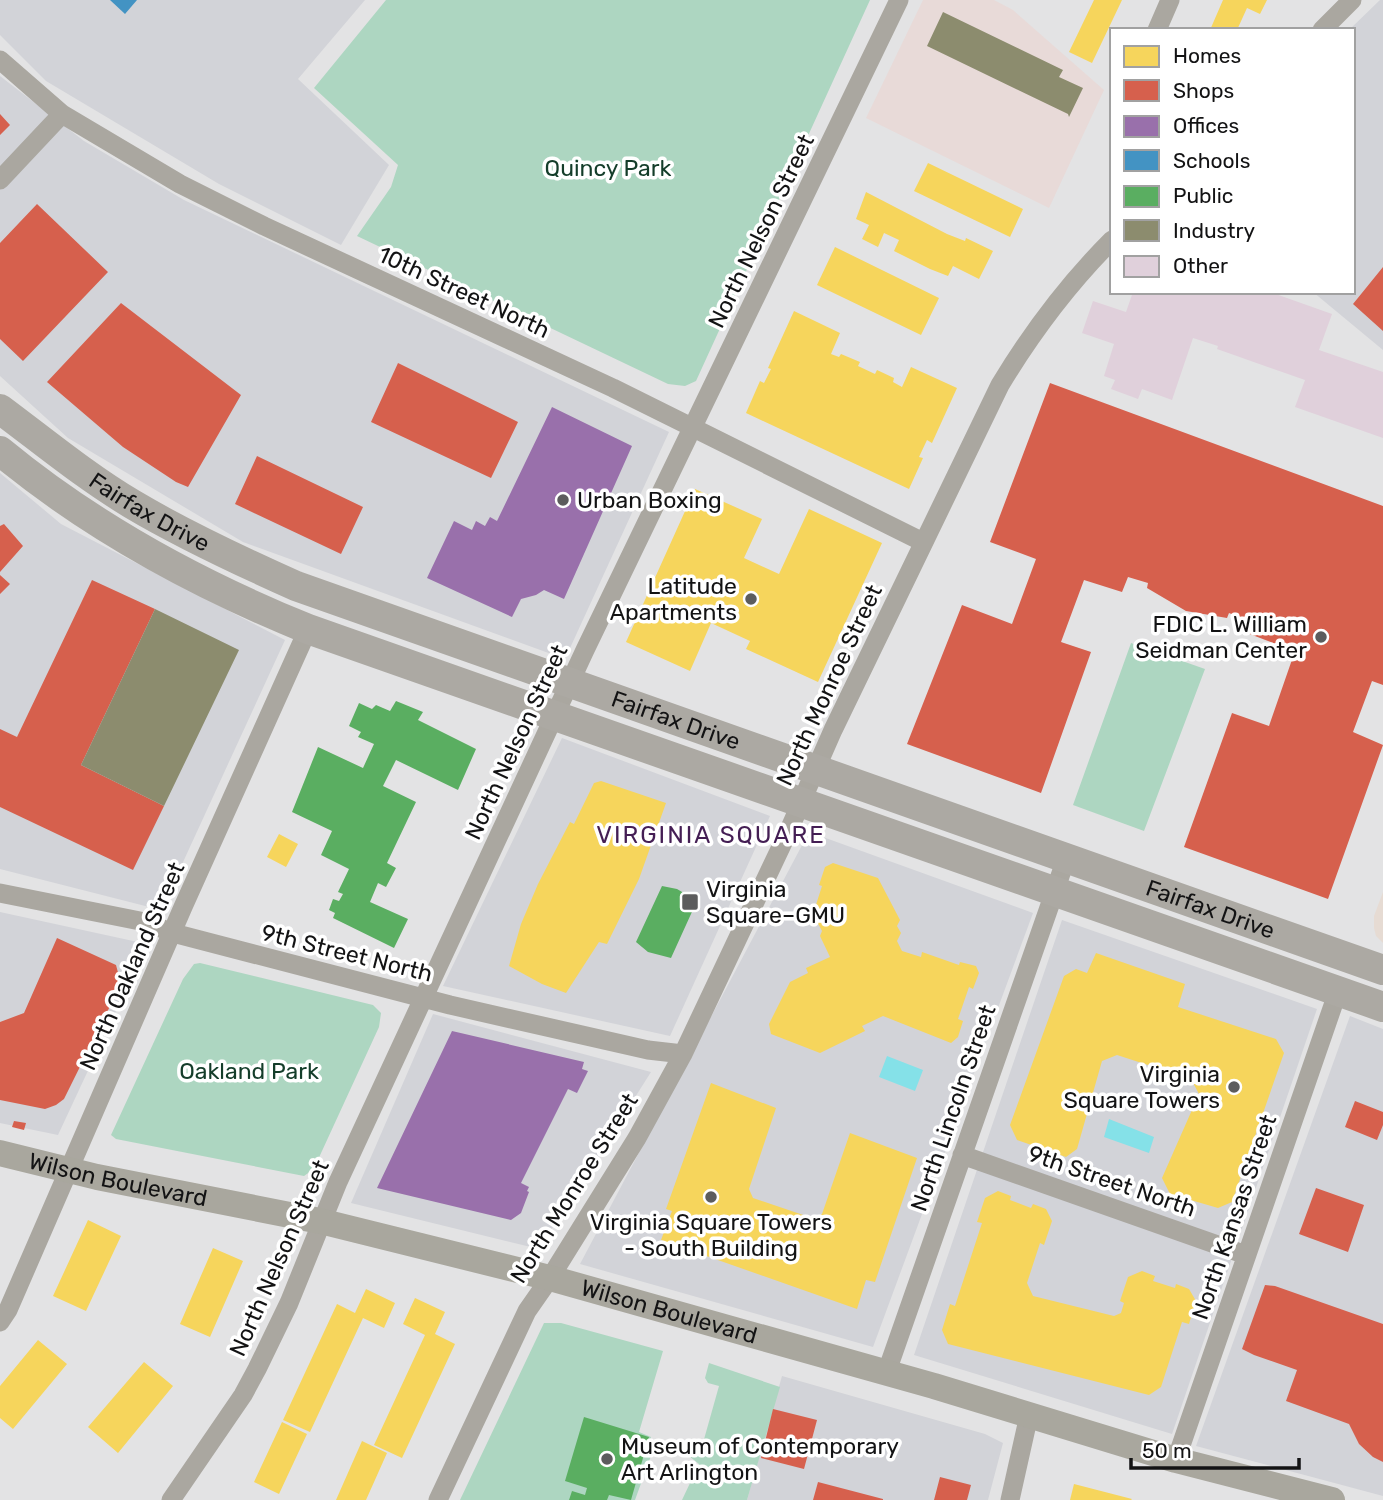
<svg xmlns="http://www.w3.org/2000/svg" width="1383" height="1500" font-family="Rubik,sans-serif">
<style>
.built{fill:#d2d3d8}
.industrial{fill:#e8dad8}
.education{fill:#e6dbd3}
.green{fill:#add6c1}
.water{fill:#85e1e8}
.homes{fill:#f6d55c}
.shops{fill:#d6604d}
.offices{fill:#9970ab}
.schools{fill:#4393c3}
.public{fill:#5aae61}
.industry{fill:#8c8c6e}
.building{fill:#e0d0db}
.lines{fill:none;stroke-linecap:round;stroke-linejoin:round}
.minor{stroke:#aaa7a0;stroke-width:19}
.secondary{stroke:#a9a79e;stroke-width:26}
.primary{stroke:#aca9a3;stroke-width:30}
.poi-dot{fill:#5c5c5d;stroke:#fff;stroke-width:2.5}
.labels{text-anchor:middle;stroke-width:7;stroke-linejoin:round;paint-order:stroke}
.park-label{font-size:23px;fill:#143d2a;stroke:#fff}
.street-label{font-size:23px;fill:#131314;stroke:#fff}
.poi-label{font-size:23px;fill:#131314;stroke:#fff;text-anchor:start}
.neighbourhood-label{font-size:24px;letter-spacing:2px;fill:#441e54;stroke:#fff}
</style>
<rect width="100%" height="100%" fill="#e3e3e4"/>
<path class="built" d="M0,0H365L298,79L389,165L341,245L219,184L46,81L0,35Z
M1380,0H1383V350L1313,292H1353V30H1349Z
M0,76L84,141L184,200L669,432L565,659L243,542L68,438L0,376Z
M0,473L61,524L285,640L161,910L0,869Z
M562,738L770,816L670,1036L443,986Z
M809,832L1033,913L873,1347L580,1264Z
M0,912L147,944L58,1135L0,1123Z
M1062,920L1317,1009L1172,1434L914,1355Z
M433,1014L651,1072L539,1249L351,1203Z
M1350,1016L1383,1029V1496L1196,1446Z
M782,1376L985,1434L1003,1443L988,1500H747Z"/>
<path class="industrial" d="M923,0H994L1013,10L1104,90L1049,208L866,118Z"/>
<path class="education" d="M1383,892V943L1376,936L1374,928V916Z"/>
<path class="green" d="M386,0H870L696,381L685,386L668,384L357,236L391,187L398,165L314,88Z
M1131,643L1205,669L1144,831L1073,805Z
M200,963L373,1005L381,1013L379,1027L316,1164L311,1171L304,1176L116,1139L111,1135L183,979L194,964Z
M544,1323H561L663,1351L639,1432L651,1437L650,1440L656,1442L635,1500H460Z
M709,1363L780,1387L747,1500H682L699,1464L684,1452V1449L687,1446L701,1450L719,1386L708,1383L705,1378Z"/>
<path class="water" d="M887,1056L923,1070L915,1091L879,1077Z
M1109,1119L1154,1137L1149,1153L1104,1137Z"/>
<path class="homes" d="M1094,0H1122L1092,63L1069,52Z
M1223,0H1267L1260,14L1247,8L1237,30H1210Z
M928,163L1023,209L1010,237L914,191Z
M866,192L947,234L965,241L966,238L993,251L979,279L953,266L948,276L930,269L894,251L899,240L884,233L878,247L862,239L869,225L856,219Z
M835,247L939,298L921,335L817,285Z
M794,311L840,333L831,354L839,357L841,354L860,362L858,366L875,374L877,370L894,378L893,382L902,387L911,367L957,388L932,443L927,440L919,457L923,458L909,489L746,413L760,381L764,383L771,369L768,368Z
M695,489L762,519L744,558L779,574L809,509L882,543L818,682L746,649L750,641L711,623L690,671L626,642Z
M601,781L666,803L639,879L607,944L599,942L566,993L542,984L509,966L521,924L538,884L570,822L574,824L594,783Z
M279,834L298,844L286,867L267,857Z
M833,863L878,878L900,920L897,926L901,933L897,941L902,951L921,957L922,952L959,965L960,962L976,966L979,973L973,989L969,987L958,1019L963,1021L958,1037L951,1043L883,1016L862,1026L865,1031L820,1053L771,1034L769,1024L790,982L808,973L806,968L830,957L820,936L822,931L813,914L822,886L819,885L825,867Z
M1096,953L1185,984L1178,1007L1276,1039L1284,1053L1232,1202L1218,1208L1170,1194L1162,1178L1199,1094L1191,1079L1117,1055L1102,1061L1077,1149L1066,1157L1017,1140L1010,1125L1064,976L1076,969L1087,973Z
M711,1083L776,1108L749,1189L753,1198L815,1219L822,1214L850,1133L917,1158L875,1282L866,1280L857,1309L661,1240L672,1211L666,1209Z
M998,1191L1011,1196L1010,1200L1031,1208L1033,1204L1046,1209L1052,1221L1044,1245L1040,1243L1027,1283L1033,1296L1114,1316L1121,1313L1124,1303L1120,1301L1128,1277L1142,1271L1155,1276L1153,1281L1175,1288L1176,1284L1189,1289L1196,1301L1189,1324L1182,1322L1161,1387L1149,1395L948,1344L942,1330L950,1304L955,1306L982,1223L977,1222L985,1198Z
M88,1220L121,1236L86,1311L53,1296Z
M213,1248L243,1261L210,1337L180,1324Z
M366,1289L395,1303L384,1328L363,1318L310,1432L283,1420L337,1304L355,1313Z
M415,1298L445,1312L435,1334L455,1344L402,1458L374,1445L425,1335L403,1324Z
M38,1340L67,1364L13,1429L0,1418V1386Z
M144,1362L173,1386L118,1453L88,1427Z
M282,1422L307,1434L279,1494L254,1482Z
M362,1441L387,1453L366,1500H336Z
M1074,1484L1132,1499L1131,1500H1070Z"/>
<path class="shops" d="M0,114L10,125L0,135Z
M37,204L108,272L23,361L0,339V243Z
M1383,267V331L1353,304Z
M121,303L241,395L188,487L176,482L123,447L47,382Z
M398,363L518,422L491,478L371,422Z
M1050,383L1383,506V685L1372,681L1353,732L1383,745L1328,899L1184,847L1232,713L1269,726L1295,651L1247,633L1251,622L1229,613L1227,618L1186,611L1147,588L1148,583L1128,577L1122,592L1084,580L1061,642L1091,652L1041,793L907,744L962,605L1012,624L1036,559L990,542Z
M257,456L363,507L341,554L235,504Z
M4,524L23,546L0,572V526Z
M0,575L10,584L0,594Z
M92,580L155,609L81,765L164,806L133,870L0,807V729L17,737Z
M57,938L116,965L121,984L64,1099L56,1105L45,1109L0,1100V1022L24,1013Z
M1355,1101L1383,1112V1125L1377,1140L1345,1127Z
M14,1121L26,1123L24,1130L12,1127Z
M1316,1188L1364,1205L1348,1252L1299,1234Z
M1265,1285L1275,1286L1383,1324V1462L1373,1457L1359,1444L1349,1424L1286,1401L1297,1370L1254,1355L1242,1349Z
M773,1409L817,1420L804,1469L761,1458Z
M940,1477L971,1485L967,1500H934Z
M818,1482L883,1499V1500H813Z"/>
<path class="offices" d="M552,407L632,446L564,599L544,590L536,595L521,599L512,617L427,578L454,521L472,530L476,521L485,526L490,517L497,521Z
M452,1031L584,1062L582,1069L588,1071L577,1093L568,1089L521,1183L529,1187L527,1191L529,1192L521,1213L511,1220L377,1188Z"/>
<path class="schools" d="M110,0H137L125,14Z"/>
<path class="public" d="M396,701L423,712L418,720L476,749L458,790L396,760L383,786L416,802L387,863L396,868L386,887L378,883L370,902L408,919L394,948L333,918L335,913L329,910L333,899L339,901L343,894L338,892L349,869L321,855L332,831L292,812L318,747L363,768L374,744L358,737L361,732L349,726L359,703L372,709L376,705L390,711Z
M662,886L677,889L689,896L696,903L671,958L648,952L636,942Z
M584,1417L649,1437L631,1500L609,1495L607,1500H569L572,1491L585,1495L587,1488L565,1481Z"/>
<path class="industry" d="M943,12L1063,70L1059,77L1083,88L1069,117L1068,114L927,46Z
M155,609L239,650L164,806L81,765Z"/>
<path class="building" d="M1133,292H1270L1332,314L1319,350L1383,372V438L1295,407L1305,380L1217,349L1218,346L1193,338L1172,400L1142,389L1138,399L1111,389L1115,380L1104,376L1114,344L1082,333L1093,301L1126,312Z"/>
<g class="lines">
<path class="minor" d="M1157,30L1170,0
M1322,30L1352,0
M0,60L62,114L180,184L264,226L613,388L923,542
M0,180L62,114
M0,893L145,922L173,933L450,1005L648,1050L683,1054
M962,1155L1246,1255
M0,1322L8,1310L183,907L308,629
M886,1374L1066,859
M1176,1460L1338,991
M171,1500L243,1395L257,1369L289,1303L338,1182L585,650L899,0
M438,1500L527,1311L550,1278L637,1138L683,1054L789,830L833,730L1000,385C1032,332 1068,284 1112,240
M1010,1500L1029,1415"/>
<path class="secondary" id="s1" d="M0,1153L97,1177L320,1221L550,1278L934,1386L1176,1460L1332,1500"/>
<g class="primary">
<path id="s2" d="M0,409C43,441 85,476 132,504C184,535 240,561 296,586L1383,970"/>
<path d="M0,451C92,527 197,584 308,629L1383,1007"/>
</g>
</g>
<g class="poi-dot">
<circle cx="563" cy="500" r="7"/>
<circle cx="751" cy="599" r="7"/>
<circle cx="1321" cy="637" r="7"/>
<rect x="681" y="893" width="18" height="18" rx="3.5"/>
<circle cx="1234" cy="1087" r="7"/>
<circle cx="711" cy="1197" r="7"/>
<circle cx="607" cy="1459" r="7"/>
</g>
<g class="labels">
<g class="park-label">
<text x="608" y="176">Quincy Park</text>
<text x="249" y="1079">Oakland Park</text>
</g>
<g class="street-label">
<text transform="translate(761 231) rotate(-64)" y="8">North Nelson Street</text>
<text transform="translate(464 292) rotate(25)" y="8">10th Street North</text>
<text dy="8" stroke="none"><textPath href="#s2" startOffset="182">Fairfax Drive</textPath></text>
<text transform="translate(829 685) rotate(-65)" y="8">North Monroe Street</text>
<text dy="8" stroke="none"><textPath href="#s2" startOffset="749">Fairfax Drive</textPath></text>
<text transform="translate(516 742) rotate(-65)" y="8">North Nelson Street</text>
<text dy="8" stroke="none"><textPath href="#s2" startOffset="1316">Fairfax Drive</textPath></text>
<text transform="translate(347 953) rotate(14)" y="8">9th Street North</text>
<text transform="translate(132 966) rotate(-66)" y="8">North Oakland Street</text>
<text transform="translate(953 1108) rotate(-71)" y="8">North Lincoln Street</text>
<text dy="8" stroke="none"><textPath href="#s1" startOffset="121">Wilson Boulevard</textPath></text>
<text transform="translate(1112 1181) rotate(19)" y="8">9th Street North</text>
<text transform="translate(574 1188) rotate(-58)" y="8">North Monroe Street</text>
<text transform="translate(1234 1217) rotate(-71)" y="8">North Kansas Street</text>
<text transform="translate(279 1258) rotate(-66)" y="8">North Nelson Street</text>
<text dy="8" stroke="none"><textPath href="#s1" startOffset="688">Wilson Boulevard</textPath></text>
</g>
<g class="poi-label">
<text x="577" y="508">Urban Boxing</text>
<text x="737" y="594" text-anchor="end">Latitude<tspan x="737" dy="26">Apartments</tspan></text>
<text x="1307" y="632" text-anchor="end">FDIC L. William<tspan x="1307" dy="26">Seidman Center</tspan></text>
<text x="706" y="897">Virginia<tspan x="706" dy="26">Square–GMU</tspan></text>
<text x="1220" y="1082" text-anchor="end">Virginia<tspan x="1220" dy="26">Square Towers</tspan></text>
<text x="711" y="1230" text-anchor="middle">Virginia Square Towers<tspan x="711" dy="26">- South Building</tspan></text>
<text x="621" y="1454">Museum of Contemporary<tspan x="621" dy="26">Art Arlington</tspan></text>
</g>
<g class="neighbourhood-label">
<text x="711" y="843">VIRGINIA SQUARE</text>
</g>
</g>
<rect x="1110" y="28" width="245" height="266" fill="#ffffff" stroke="#a1a1a1" stroke-width="2"/>
<rect x="1124" y="46" width="35" height="21" fill="#f6d55c" stroke="#a1a1a1" stroke-width="2"/>
<text x="1173" y="63" font-size="21" fill="#131314">Homes</text>
<rect x="1124" y="80" width="35" height="21" fill="#d6604d" stroke="#a1a1a1" stroke-width="2"/>
<text x="1173" y="98" font-size="21" fill="#131314">Shops</text>
<rect x="1124" y="116" width="35" height="21" fill="#9970ab" stroke="#a1a1a1" stroke-width="2"/>
<text x="1173" y="133" font-size="21" fill="#131314">Offices</text>
<rect x="1124" y="150" width="35" height="21" fill="#4393c3" stroke="#a1a1a1" stroke-width="2"/>
<text x="1173" y="168" font-size="21" fill="#131314">Schools</text>
<rect x="1124" y="186" width="35" height="21" fill="#5aae61" stroke="#a1a1a1" stroke-width="2"/>
<text x="1173" y="203" font-size="21" fill="#131314">Public</text>
<rect x="1124" y="220" width="35" height="21" fill="#8c8c6e" stroke="#a1a1a1" stroke-width="2"/>
<text x="1173" y="238" font-size="21" fill="#131314">Industry</text>
<rect x="1124" y="256" width="35" height="21" fill="#e0d0db" stroke="#a1a1a1" stroke-width="2"/>
<text x="1173" y="273" font-size="21" fill="#131314">Other</text>
<path d="M1131 1458v10h168v-10" fill="none" stroke="#131314" stroke-width="3.5"/>
<text x="1142" y="1458" font-size="21" fill="#131314" stroke="#ffffff" stroke-width="5" paint-order="stroke">50 m</text>
</svg>
